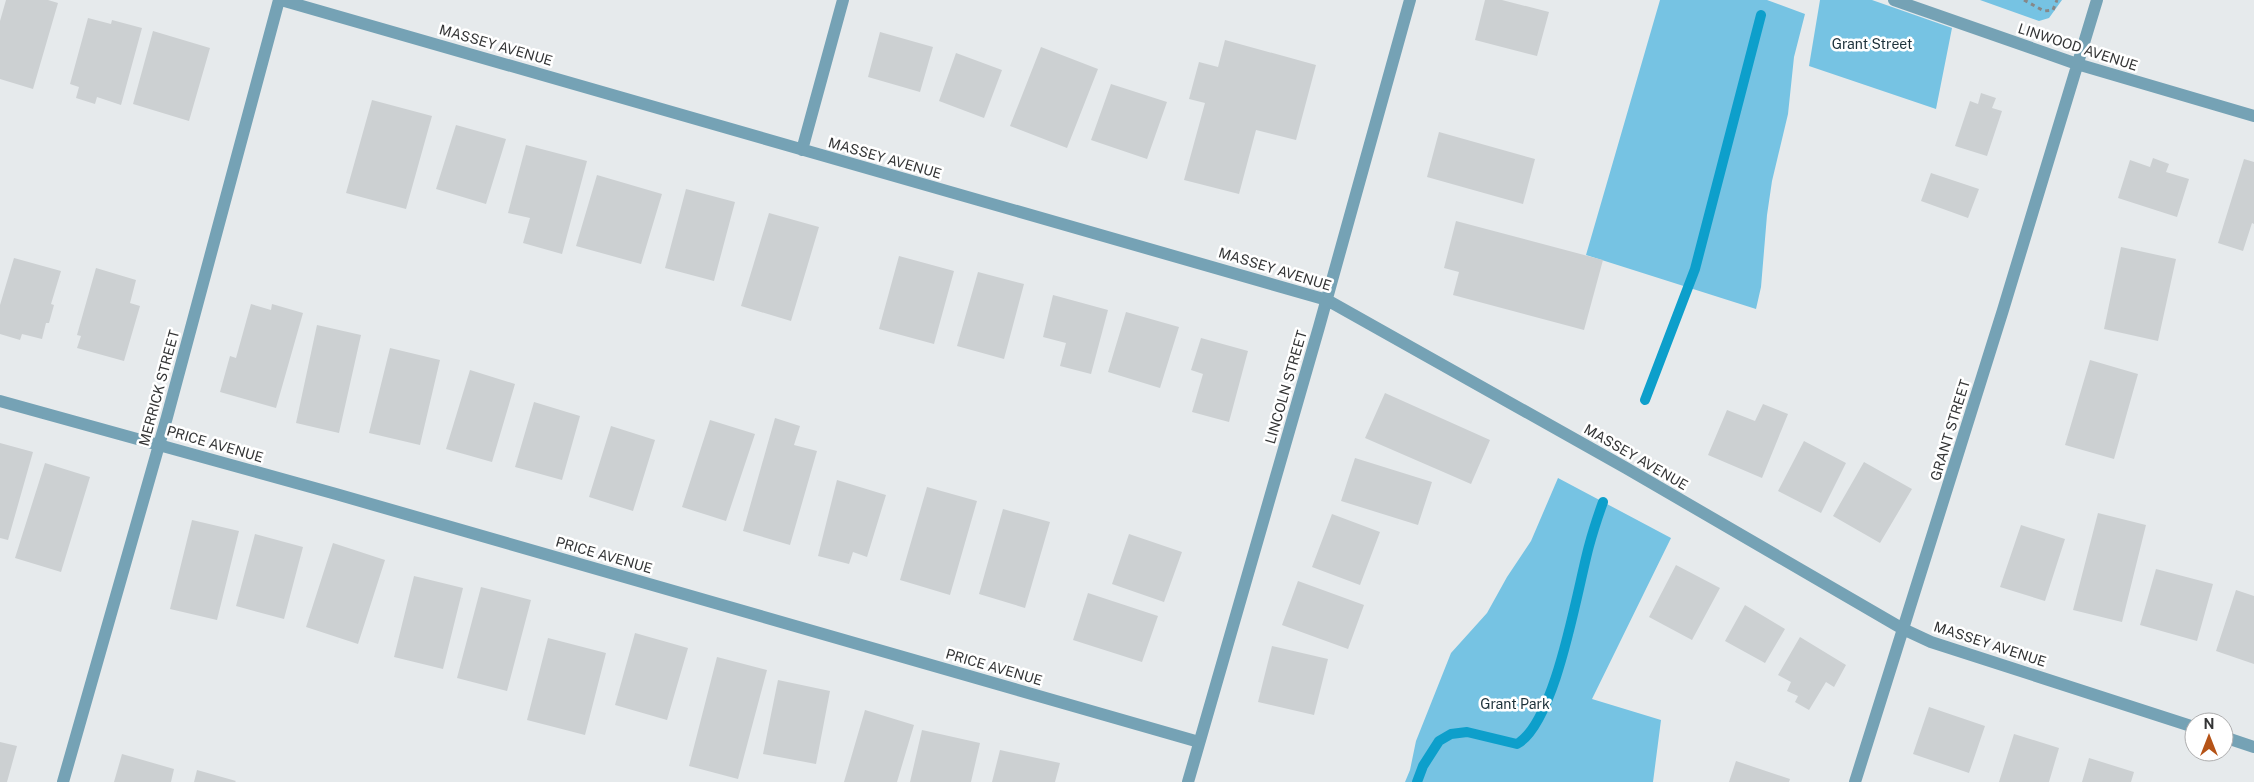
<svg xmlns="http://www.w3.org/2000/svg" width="2254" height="782" font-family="'Public Sans',sans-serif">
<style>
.green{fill:#76c3e3}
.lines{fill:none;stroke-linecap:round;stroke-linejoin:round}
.stream{stroke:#0d9fcb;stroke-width:10}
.building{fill:#ccd0d2}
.path{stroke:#868889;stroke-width:3;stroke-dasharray:4 4;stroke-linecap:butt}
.minor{stroke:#75a2b5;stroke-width:12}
.labels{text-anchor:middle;stroke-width:5;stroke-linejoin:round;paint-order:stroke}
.park-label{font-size:14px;fill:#1d313a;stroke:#fff}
.street-label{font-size:14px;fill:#343536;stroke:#fff}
</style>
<rect width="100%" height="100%" fill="#e6eaec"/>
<path class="green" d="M1660,0H1767L1805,14L1794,57L1788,114L1772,181L1767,215L1761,287L1756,309L1586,255Z
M1820,0H1872L1952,28L1936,109L1809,66Z
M1980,0H2062L2049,18L2039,21Z
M1558,478L1671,538L1592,699L1661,720L1653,782H1405L1410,770L1416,741L1451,653L1487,613L1507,577L1531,541Z"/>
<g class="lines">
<path class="stream" d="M1645,400L1695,269L1761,15
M1417,782L1423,766L1439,741L1451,734L1467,732L1517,744C1556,722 1577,590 1589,546C1593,531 1598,516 1603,502"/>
</g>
<path class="building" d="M6,0H48L58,3L33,89L0,79V21Z
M1485,0H1502L1549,12L1537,56L1475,40Z
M88,18L111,24L112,20L142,28L121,105L97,97L95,104L76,98L79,87L70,84Z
M153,31L210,48L189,121L133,104Z
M880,32L933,47L920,92L868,77Z
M1225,40L1316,65L1296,140L1256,130L1239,194L1184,180L1205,103L1189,99L1199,62L1218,67Z
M1041,47L1098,69L1067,148L1010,126Z
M956,53L1002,70L984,118L939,101Z
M1111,84L1167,102L1147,159L1091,140Z
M1981,93L1996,98L1992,108L2002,111L1987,156L1955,146L1970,101L1978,104Z
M372,100L432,116L406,209L346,193Z
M456,125L506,139L486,204L436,189Z
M1439,132L1535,159L1523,204L1427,177Z
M526,145L587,161L562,254L523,243L530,218L508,213Z
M2153,158L2169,164L2166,172L2189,179L2177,217L2118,198L2130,160L2150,167Z
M2244,159L2254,162V224L2252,223L2243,251L2218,243Z
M1931,173L1979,189L1968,218L1921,201Z
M597,175L662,194L641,264L576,246Z
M686,189L735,202L714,281L665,268Z
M769,213L819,227L791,321L741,306Z
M1456,221L1603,260L1584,330L1453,295L1459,272L1444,268Z
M2121,247L2176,259L2158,341L2104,329Z
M899,256L954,271L934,344L879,329Z
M14,258L61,271L51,304L54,305L49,323H46L42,339L22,334L20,340L0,334V305Z
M96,268L136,280L130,303L140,306L124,361L77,348L81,336L77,335Z
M978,272L1024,284L1004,359L957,346Z
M1053,295L1108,310L1091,374L1060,366L1066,343L1043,337Z
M251,304L271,310L272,304L303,313L276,408L220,392L230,356L236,358Z
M1126,312L1179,327L1160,388L1108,372Z
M317,325L361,335L339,433L296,423Z
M1201,338L1248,351L1229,422L1192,412L1203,374L1191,370Z
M390,348L440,360L420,445L369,433Z
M2090,360L2138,374L2114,459L2065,445Z
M470,370L515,384L492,462L446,449Z
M1385,393L1490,440L1471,484L1365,438Z
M534,402L580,416L562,480L515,467Z
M1763,404L1788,414L1762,478L1708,455L1727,410L1755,421Z
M775,418L800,426L794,445L817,451L790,545L743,531Z
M710,420L755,434L726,521L682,507Z
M611,426L655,440L633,511L589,497Z
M1804,441L1846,463L1821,513L1778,491Z
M0,443L33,452L8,540L0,538Z
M1355,458L1432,482L1418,525L1341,501Z
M1864,462L1912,489L1880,543L1833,516Z
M45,463L90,477L61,572L15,558Z
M837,480L886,495L867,557L853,552L849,564L818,556Z
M927,487L977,501L950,595L900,580Z
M1003,509L1050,522L1025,608L979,594Z
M2098,513L2146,525L2122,622L2073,610Z
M1332,514L1380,532L1360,585L1312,567Z
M192,520L239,531L217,620L170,609Z
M2021,525L2065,539L2045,601L2000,587Z
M255,534L303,547L284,619L236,606Z
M1129,534L1182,552L1164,602L1112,584Z
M333,543L385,560L358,644L306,627Z
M1676,565L1720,588L1692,640L1649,617Z
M2156,569L2213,584L2197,641L2140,625Z
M414,576L463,588L443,669L394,657Z
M1298,581L1364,605L1348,649L1282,625Z
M481,587L531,600L507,691L457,678Z
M2236,590L2254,596V664L2216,651Z
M1088,593L1158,616L1142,662L1073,640Z
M1745,605L1785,629L1765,663L1725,641Z
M635,633L688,648L667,720L615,705Z
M1800,637L1846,665L1834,687L1826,682L1809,710L1795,702L1798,696L1787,691L1791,682L1778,675Z
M548,638L606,653L585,735L527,720Z
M1272,646L1328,659L1314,715L1258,702Z
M717,657L767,670L738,779L689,766Z
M778,680L830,691L816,764L763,754Z
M1929,707L1985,726L1969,773L1913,754Z
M865,710L914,725L897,782H844Z
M922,730L980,743L971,782H910Z
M2014,734L2059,748L2049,782H1999Z
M0,742L17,746L7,782H0Z
M1000,750L1060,763L1055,782H992Z
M122,754L174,769L171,782H114Z
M2089,758L2134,772L2131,782H2082Z
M1736,761L1790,779L1789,782H1729Z
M197,770L236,781L235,782H194Z"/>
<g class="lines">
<path class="path" d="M2024,0L2044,11L2053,10L2057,0"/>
<path class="minor" d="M281,0L1327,300L1626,468L1903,629L1931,642L2194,727
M1894,0L2077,64L2254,116
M802,150L843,0
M0,401L336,494L1199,742
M2224,737L2254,747
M63,782L167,417L279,0
M1188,782L1319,327L1410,0
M1855,782L2003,310L2097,0"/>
</g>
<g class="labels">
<g class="park-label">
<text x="1872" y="49">Grant Street</text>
<text x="1515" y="709">Grant Park</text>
</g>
<g class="street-label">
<text transform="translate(496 45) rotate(16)" y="5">MASSEY AVENUE</text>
<text transform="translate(2078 47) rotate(18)" y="5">LINWOOD AVENUE</text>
<text transform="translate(885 158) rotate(16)" y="5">MASSEY AVENUE</text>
<text transform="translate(1275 269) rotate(17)" y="5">MASSEY AVENUE</text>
<text transform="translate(1286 387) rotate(-74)" y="5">LINCOLN STREET</text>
<text transform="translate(159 388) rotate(-75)" y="5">MERRICK STREET</text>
<text transform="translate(1950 430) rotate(-73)" y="5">GRANT STREET</text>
<text transform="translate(215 444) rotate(16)" y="5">PRICE AVENUE</text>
<text transform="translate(1636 457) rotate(30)" y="5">MASSEY AVENUE</text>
<text transform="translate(604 555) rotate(16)" y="5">PRICE AVENUE</text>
<text transform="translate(1990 644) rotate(18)" y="5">MASSEY AVENUE</text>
<text transform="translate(994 667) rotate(16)" y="5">PRICE AVENUE</text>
</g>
</g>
<g transform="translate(2209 737)"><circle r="24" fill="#ffffff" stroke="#aeaeaf"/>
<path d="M0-4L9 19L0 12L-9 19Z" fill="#b55317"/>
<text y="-8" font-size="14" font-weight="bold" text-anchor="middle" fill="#343536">N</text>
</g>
</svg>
